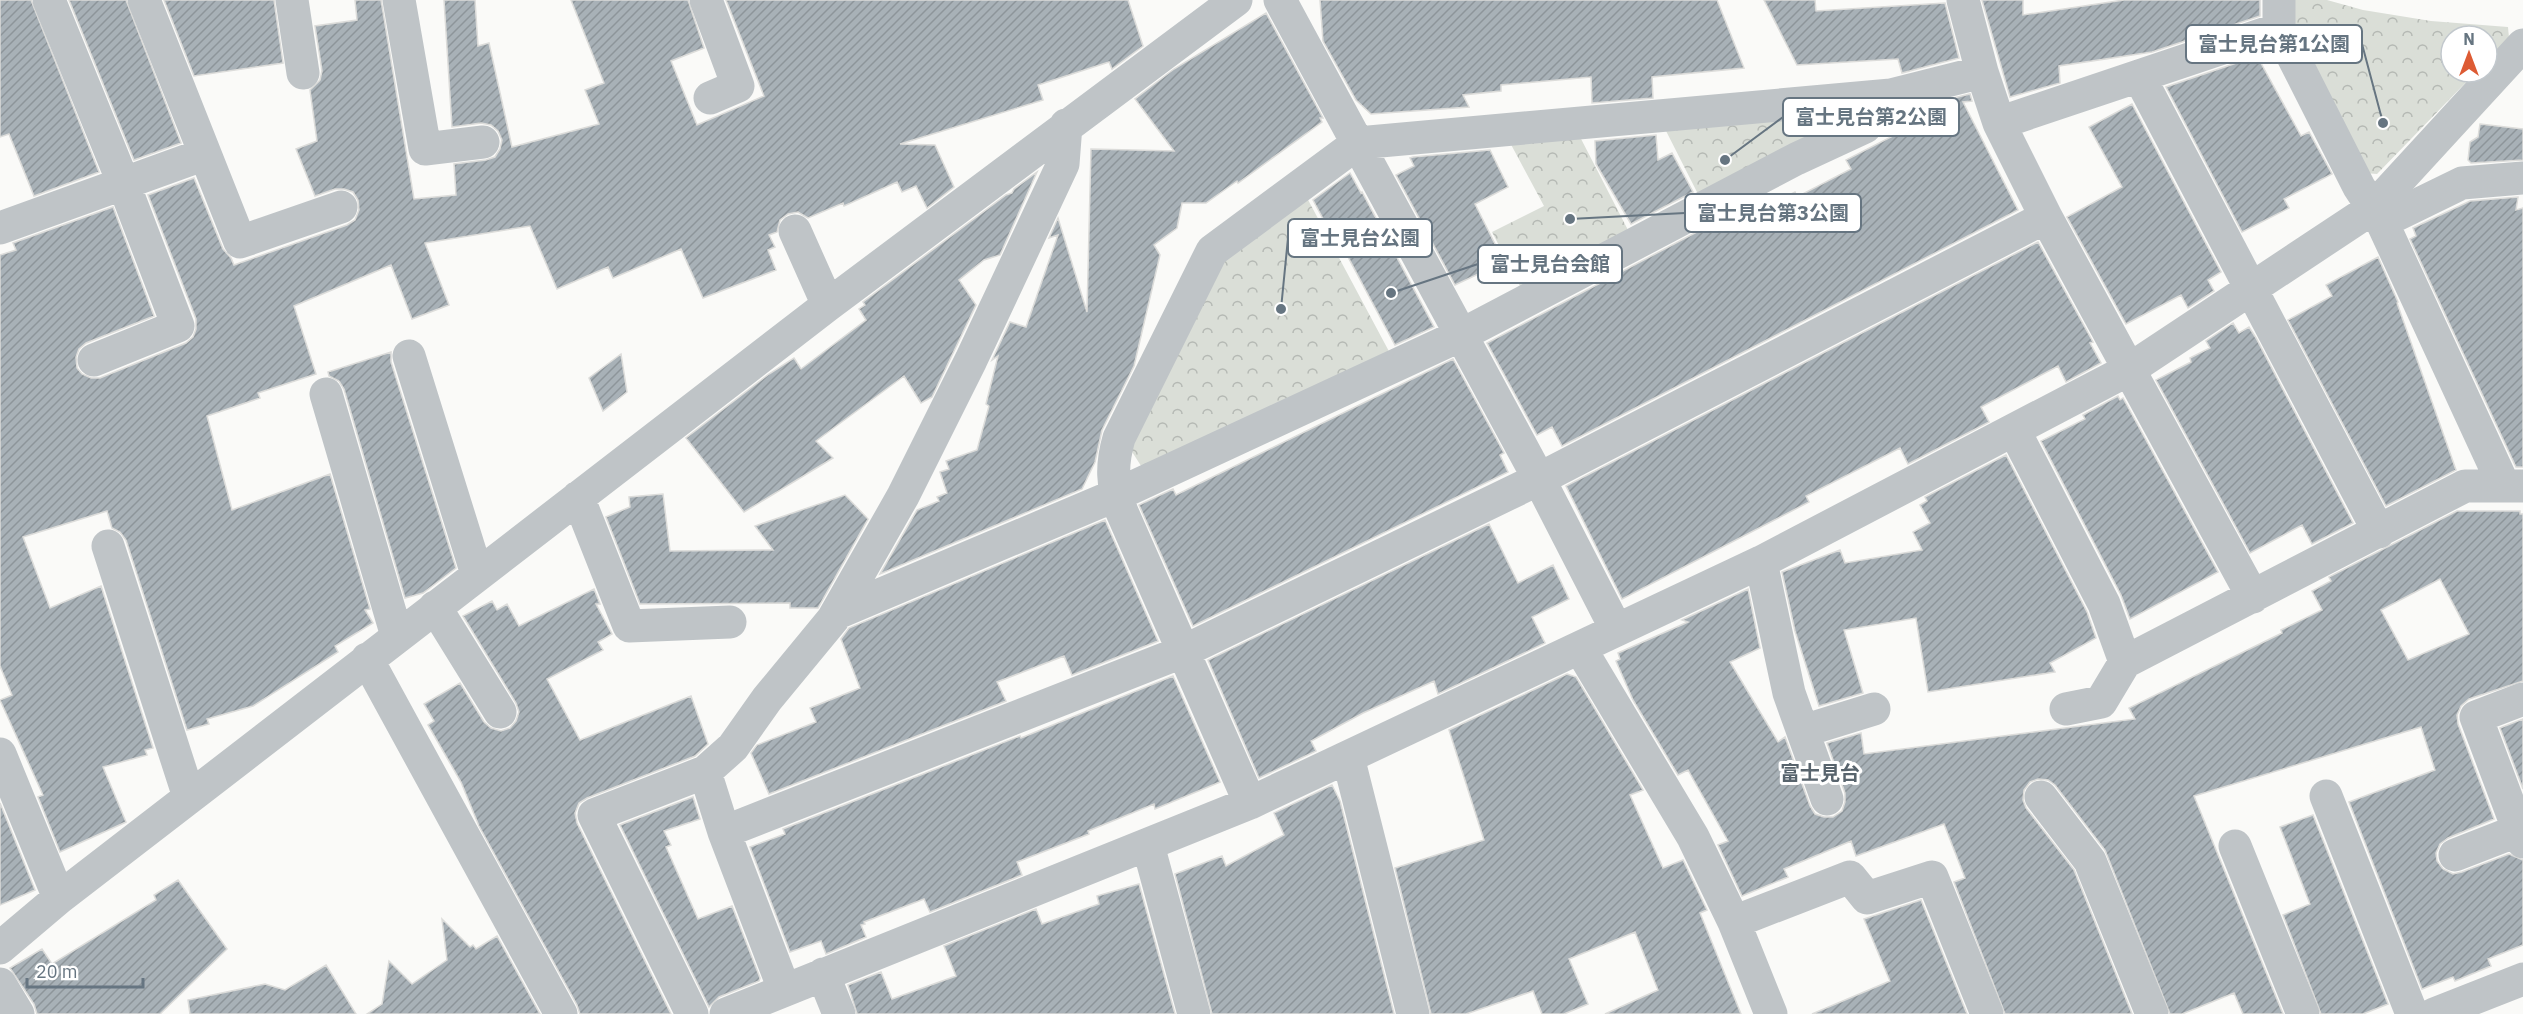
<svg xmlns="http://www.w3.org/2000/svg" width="2523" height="1014" font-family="'IBM Plex Sans','Noto Sans JP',sans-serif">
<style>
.park{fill:url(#park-crowns)}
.building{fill:url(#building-hatch);stroke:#dcdcda;stroke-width:1.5;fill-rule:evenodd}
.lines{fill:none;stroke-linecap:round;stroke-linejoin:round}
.minor{stroke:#bfc4c7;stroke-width:33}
.labels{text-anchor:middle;stroke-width:6;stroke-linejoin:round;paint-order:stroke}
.neighbourhood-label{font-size:20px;font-weight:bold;fill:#58646d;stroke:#fff}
.leader{fill:none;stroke:#667581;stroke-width:2}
.callout-dot{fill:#667581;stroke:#fff;stroke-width:2}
.callout{fill:#fff;stroke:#667581;stroke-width:2}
.callout-label{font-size:20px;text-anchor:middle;font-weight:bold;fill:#667581}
</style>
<defs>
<pattern id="park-crowns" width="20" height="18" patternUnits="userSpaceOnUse" patternTransform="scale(1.5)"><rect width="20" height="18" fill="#daded7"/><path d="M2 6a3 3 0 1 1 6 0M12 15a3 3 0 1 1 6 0" fill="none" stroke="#b5b9b4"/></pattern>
<pattern id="building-hatch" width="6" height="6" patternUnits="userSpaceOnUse" patternTransform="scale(1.5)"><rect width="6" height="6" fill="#a8b1b7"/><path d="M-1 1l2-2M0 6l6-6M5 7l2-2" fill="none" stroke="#8d959a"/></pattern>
</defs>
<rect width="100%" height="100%" fill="#fafaf8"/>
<path class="park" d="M2291,0H2327L2363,10L2431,21L2508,27L2509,38L2487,60V36H2451V72H2476L2377,174L2364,173L2292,29Z
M1846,112L1845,122L1699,196L1663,125Z
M1578,133L1629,232L1521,288L1492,232L1544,206L1507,137Z
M1306,196L1392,357L1143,469L1129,447L1219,261Z"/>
<path class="building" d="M0,0H31L99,172L34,196L9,134L0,137Z
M69,0H126L181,143L134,160Z
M164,0H274L283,63L194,76Z
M355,0H381L414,199L456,195L454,164L486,160L495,157L500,149L502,140L498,131L491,125L481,123L452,127L444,0H475L478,46L489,43L512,147L599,124L585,90L604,83L571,0H688L704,48L671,61L697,125L764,96L726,0H1128L1143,46L1112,69L1109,62L1038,85L1043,100L900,144L935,145L954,187L927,208L916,186L902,192L897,182L844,206L843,203L808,218L798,212L788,214L780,220L777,232L769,235L775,247L768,250L776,270L703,298L681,249L613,278L608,267L557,289L530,226L425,243L449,305L412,319L391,265L294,306L316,374L258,393L260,398L207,416L232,510L330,474L370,609L365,610L373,623L335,646L338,652L253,706L207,719L209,724L187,730L126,540L120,532L112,528L107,511L23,537L50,608L101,586L153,748L145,750L147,755L103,767L126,822L60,852L38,797L43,795L0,700L12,695L0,666V255L16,250L13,243L113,207L154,316L86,343L79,349L76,357L77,368L82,374L91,378H100L186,343L193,337L196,329V319L148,195L194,178L223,249L231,258L234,265L347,225L355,220L359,210L358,200L353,192L344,189H335L315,196L296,149L317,141L310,90L320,80L322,71L315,26L357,20Z
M1320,0H1717L1744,68L1652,77L1653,98L1592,103L1591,77L1501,85V91L1463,95L1469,107L1371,114L1356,100L1323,41Z
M1764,0H1815L1816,11L1945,3L1959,58L1902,73L1898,59L1797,65Z
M1982,0H2023V15L2124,0H2260V16L2152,52L2059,66L2060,83L2010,97Z
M1266,13L1323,118H1320L1322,122L1238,183L1237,181L1206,203H1182L1177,228L1154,245L1160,255L1134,366L1102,430L1095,462L1082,489L880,574L917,510L939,501L937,497L947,493L940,472L949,469L946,461L977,450L989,406L986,404L998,356L992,360L1010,322L1026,327L1058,235L1049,238L1058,218L1087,312L1091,149L1174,151L1135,99L1174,69Z
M2257,56L2301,136L2309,132L2332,174L2284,199L2289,208L2242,232L2166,87Z
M1970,94L1972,101L1963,102L2018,210L1562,446L1552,427L1537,435L1487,343L1710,225L1712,228L1722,223L1763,203L1765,207L1795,192L1797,197L1851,169L1846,160L1924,120L1918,107Z
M2132,104L2221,272L2208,280L2214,291L2188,308L2181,295L2126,324L2067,217L2122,187L2089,127Z
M2480,124L2523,129V160L2471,163L2468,160L2470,142L2478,137Z
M1656,135L1658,160L1672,153L1693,192L1631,224L1596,164L1595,141Z
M1490,150L1508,187L1475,204L1504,262L1455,285L1396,175L1414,166L1410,158L1413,157Z
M1037,172L1000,255L984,260L959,280L976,305L932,397L921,403L904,376L816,441L833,458L744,512L686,438L769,374L794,358L801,369L866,320L859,309L865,305L863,302L1006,195L1012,193L1014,189Z
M1350,173L1361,193L1362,192L1434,327L1395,345L1340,242L1336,243L1313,200Z
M2518,197L2516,210L2523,208V467H2516L2410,239L2416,236L2413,228L2470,201Z
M2038,242L2093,342L2090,343L2101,363L2066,382L2058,366L1981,407L1989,422L1908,464L1900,448L1806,496L1809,502L1622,599L1566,486Z
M2378,257L2398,302L2397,303L2456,470L2386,506L2288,320L2332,296L2326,285Z
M2233,323L2239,333L2249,327L2256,338L2353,523L2312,544L2302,525L2250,553L2156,380L2191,362L2190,358L2210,348L2206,341Z
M391,352V362L456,568L423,593L405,598L344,389L339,381L329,376L328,372Z
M621,354L627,392L603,411L589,378Z
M1453,359L1504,453L1500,455L1508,472L1193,626L1139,505L1173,489L1176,495Z
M2118,396L2120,400L2123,398L2218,572L2130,619L2121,595L2041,441L2085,419L2083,415Z
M2006,455L2087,612L2096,638L2050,663L2055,672L1928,692L1916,618L1844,630L1863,693L1819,706L1795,631L1782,572L1840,550L1845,563L1922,550L1913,532L1930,523L1920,505L1927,501L1925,497Z
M663,494L670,551L773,550L755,526L845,495L868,519L818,608H790V603L640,604L606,517L630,507L629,497Z
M2457,511H2520V514H2523V681L2469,699L2461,706L2457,715L2458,724L2494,819L2448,838L2440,844L2436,853L2437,861L2443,869L2453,874L2462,872L2509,854L2523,860V945L2488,959L2491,966L2455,981L2453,977L2422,989L2349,802L2435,770L2421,727L2194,796L2283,1014H2243L2234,993L2182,1014H2170L2105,850L2055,785L2048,780L2038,779L2030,782L2024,790L2023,800L2026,808L2074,870L2132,1014H2005L1954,882L1965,878L1944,824L1856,856L1851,841L1784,869L1788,877L1742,896L1718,845L1728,841L1688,770L1678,775L1633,700L1616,661L1620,659L1618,653L1688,622L1682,620L1748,589L1760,648L1730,662L1778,742L1785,737L1810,806L1815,814L1824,817H1833L1842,811L1845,802V793L1827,743L1861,733L1864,754L2135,719L2129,708L2282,633L2281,630L2322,610L2312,591L2331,581L2329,577ZM2440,579L2469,634L2408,660L2381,610Z
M1105,520L1158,641L1072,675L1064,656L997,682L1006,701L769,794L751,753L757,745L816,722L810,708L860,688L841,639L849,628Z
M1489,524L1518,583L1553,565L1569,599L1532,617L1545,643L1438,694L1434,681L1363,713L1311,741L1316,751L1259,778L1208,660Z
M594,589L600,604H596L612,634L598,642L603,650L547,679L580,740L691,696L708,744L695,756L587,798L579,803L575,813L577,823L671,1014H580L577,1005L479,826L461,782L428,725L434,721L424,704L460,683L484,722L491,728L501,731L510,728L516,721L519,712L516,703L463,616L492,601L497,610L507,604L519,626Z
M1567,674L1576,677L1643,790L1630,795L1663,868L1683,860L1707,910L1700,913L1741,1014H1605L1658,990L1635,932L1569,959L1588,1004L1564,1014H1542L1533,991L1466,1014H1431L1395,868L1484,840L1449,730Z
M1173,676L1220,782L1155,809L1154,804L1088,831L1089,834L1017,862L1022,875L930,912L924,899L864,922L865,924L861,925L866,937L826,954L821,941L790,952L750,847L785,834L783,829L1020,736L1021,738Z
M2523,719V789L2500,728Z
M1332,785L1340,801L1394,1014H1212L1175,874L1222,856L1226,866L1284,835L1274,813Z
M693,797L700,819L664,831L671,845L666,847L698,919L732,906L760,978L759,981L719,997L709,1007L620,825Z
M0,803L35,890L0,905Z
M2313,815L2388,1004L2363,1014H2321L2283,915L2310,904L2280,827Z
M178,880L227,949L160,1014H37L34,1004L10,968L42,949L52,964L156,900L154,895Z
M1139,884L1175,1014H857L848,985L881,972L892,999L956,976L944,946L1036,909L1042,924L1099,904L1097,896Z
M1921,900L1967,1014H1812L1890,981L1864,919Z
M442,919L470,947L473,945L476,949L497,936L540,1014H367L382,1004L389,961L412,984L447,960Z
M326,965L356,1014H190L188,1000L265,984L285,990Z"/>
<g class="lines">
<path class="minor" d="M49,0L123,182L178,326L94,360
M144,0L240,242L341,207
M292,0L303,73
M399,0L425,149L483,142
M706,0L738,86L710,98
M1280,0L1539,479L1616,629
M1963,0L1982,72L1999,123L2046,217L2253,597
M2279,0V29L2359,187L2382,222L2504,486
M2139,76L2379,532
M1999,123L2279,29
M2382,222L2462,183L2523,178
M0,228L205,154
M795,231L828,305
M409,356L477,574
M326,394L397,636
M2014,430L2104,604L2125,662L2465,486H2523
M578,497L629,626L730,622
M108,546L189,797
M1761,562L1789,693L1827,799
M435,607L500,712
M837,613L1116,495L1461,335L1796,159L1865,127L1891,95
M1580,648L1693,837L1734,922L1771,1014
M367,659L561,1014
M2523,699L2476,717L2523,842
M2066,709L2101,702L2125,662
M1803,731L1874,709
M0,754L59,898
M1348,757L1413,1014
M2326,796L2412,1014
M2041,797L2090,861L2152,1014
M1250,803L1122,512C1112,484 1111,466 1119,438L1212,251L1358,143L1891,95L1982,72
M724,832L1182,652L1539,479L2046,217
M1148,845L1194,1014
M2235,846L2303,1014
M2455,855L2519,830
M1734,922L1850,877L1867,898L1932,877L1987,1014
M0,948L59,898L828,305L1236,0
M823,974L839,1014
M0,984L18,1014
M784,989L724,832L705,772L733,747L767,699L833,619L903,496L971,360L1063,164L1066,125
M692,1014L594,815L705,772
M726,1014L1250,803L1761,562L2130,369L2373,208L2523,45
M2434,1014L2523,979"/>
</g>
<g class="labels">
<g class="neighbourhood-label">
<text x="1820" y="780">富士見台</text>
</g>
</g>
<path class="leader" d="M2383 123L2362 44M1725 160L1783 117M1570 219L1685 213M1281 309L1288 238M1391 293L1478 264"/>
<g class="callout-dot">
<circle cx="2383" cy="123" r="6"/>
<circle cx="1725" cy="160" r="6"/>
<circle cx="1570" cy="219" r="6"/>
<circle cx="1281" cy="309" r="6"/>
<circle cx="1391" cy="293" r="6"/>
</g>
<g class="callout">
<rect x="2186" y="25" width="176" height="38" rx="6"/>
<rect x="1783" y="98" width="176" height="38" rx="6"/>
<rect x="1685" y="194" width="176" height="38" rx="6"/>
<rect x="1288" y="219" width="144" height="38" rx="6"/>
<rect x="1478" y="245" width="144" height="38" rx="6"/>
</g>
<g class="callout-label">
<text x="2274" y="51">富士見台第1公園</text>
<text x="1871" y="124">富士見台第2公園</text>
<text x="1773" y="220">富士見台第3公園</text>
<text x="1360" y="245">富士見台公園</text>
<text x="1550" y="271">富士見台会館</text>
</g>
<g transform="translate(2469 54)"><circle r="28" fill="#ffffff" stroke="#c2c8cd" stroke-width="1.5"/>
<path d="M0-4.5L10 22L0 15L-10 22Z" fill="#dd5b34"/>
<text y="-9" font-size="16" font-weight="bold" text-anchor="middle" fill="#667581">N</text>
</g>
<path d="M27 978v9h116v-9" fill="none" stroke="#667581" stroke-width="3"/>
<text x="36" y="978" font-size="18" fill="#667581" stroke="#ffffff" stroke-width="4.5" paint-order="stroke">20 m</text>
</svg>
